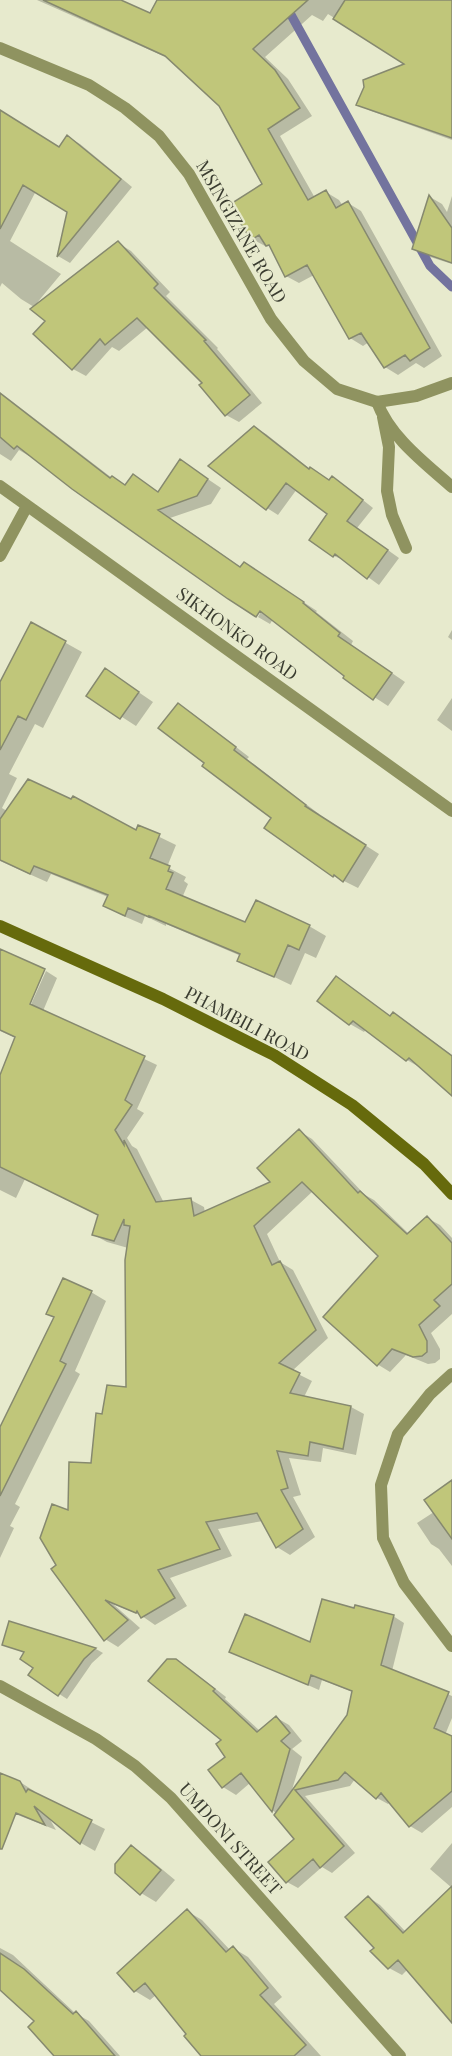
<svg xmlns="http://www.w3.org/2000/svg" width="452" height="2056" font-family="'Playfair Display',serif">
<style>
.shadow{fill:#0003}
.lines{fill:none;stroke-linecap:round;stroke-linejoin:round}
.stream{stroke:#73739e;stroke-width:9}
.building{fill:#c0c67a;stroke:#86896f;stroke-width:1.5}
.lane{stroke:#8f9360;stroke-width:12}
.street{stroke:#8f9360;stroke-width:12}
.secondary{stroke:#666a0c;stroke-width:12}
.labels{text-anchor:middle;stroke-width:4.5;stroke-linejoin:round;paint-order:stroke}
.street-label{font-size:18px;fill:#3a3c30;stroke:#e7eacd}
</style>
<rect width="100%" height="100%" fill="#e7eacd"/>
<path class="shadow" d="M37,0H118L150,15L159,0H452V140L371,111L358,104L407,64L328,14L323,21L312,15L265,57L288,79L312,116L280,136L315,198L326,192L339,200L343,206L348,203L361,211L442,356L424,368L416,363L398,375L385,367L369,342L363,346L350,338L314,275L299,283L286,276L271,247L268,245L265,246L252,239L264,184L220,105L170,59Z
M0,112L59,148L68,137L80,144L132,187L70,263L58,256L69,211L36,191L10,241L61,274L36,304L118,243L131,251L170,292L166,296L218,348L217,349L262,403L239,422L226,415L204,383L148,327L119,351L112,347L86,376L73,369L47,321L34,307L21,299L2,283L0,287Z
M452,196V264L427,256L414,248L430,197L442,204L447,212Z
M0,392L112,478L126,486L134,476L159,493L181,461L221,488L211,504L170,518L242,568L258,572L317,611L316,612L353,641L351,645L405,682L388,706L345,678L346,675L273,619L270,624L258,617L265,605L30,454L29,456L19,450L11,461L0,454Z
M255,428L266,434L310,469L330,481L333,478L344,485L373,508L357,528L399,558L379,585L346,561L334,556L329,514L297,489L278,515L267,508Z
M32,624L82,652L43,728L35,724L9,774L17,778L2,808L7,811L136,832L139,827L176,845L167,867L186,877L184,881L188,884L182,898L246,924L309,926L326,936L316,958L305,953L291,985L239,960L241,956L166,924V926L145,916L142,924L121,915L105,906L108,897L51,874L47,882L0,861V683Z
M452,630V640L448,637Z
M106,670L153,702L136,726L88,695Z
M452,698V731L437,720Z
M178,705L192,713L249,757L247,759L319,814L318,815L379,854L358,888L334,876L266,828L273,818L206,763Z
M0,951L25,1010L28,1011L46,971L57,978L43,1011L157,1065L137,1109L144,1113L127,1138L132,1146L137,1149L164,1203L191,1200L204,1207L205,1213L273,1183L299,1131L312,1139L365,1195L374,1200L409,1234L427,1218L440,1225L452,1238V1314L431,1333L440,1349V1359L435,1363L428,1364L406,1355L390,1372L377,1364L380,1256L313,1191L267,1234L280,1262L293,1270L328,1338L292,1371L312,1381L304,1397L351,1407L364,1414L356,1455L323,1448L321,1462L289,1458L301,1495L293,1497L315,1537L290,1555L277,1547L263,1521L218,1529L232,1556L170,1578L187,1606L155,1625L142,1616L113,1604L140,1628L118,1647L105,1639L58,1565L69,1513L92,1465L103,1416L127,1389L128,1248L107,1242L94,1235L99,1215L25,1179L16,1198L0,1190V1078L16,1038L0,1031Z
M336,978L391,1017L393,1014L407,1022L452,1055V1094L421,1068L407,1060L366,1029L364,1032L350,1024L319,1001Z
M91,1292L106,1301L75,1371L80,1374L15,1504L20,1507L10,1526L14,1528L0,1558V1426Z
M452,1482V1566L439,1549L431,1544L417,1523L434,1512Z
M355,1610L393,1616L404,1623L392,1671L452,1696V1718L445,1735L452,1738V1807L422,1833L410,1826L390,1802L388,1804L377,1798L355,1779L350,1786L305,1796L355,1853L332,1873L322,1867L298,1888L287,1882L296,1840L277,1813L273,1811L250,1783L236,1795L223,1787L210,1771L227,1757L224,1740L176,1660L189,1668L226,1697L225,1699L260,1731L277,1718L289,1725L302,1741L292,1749L302,1757L291,1793L349,1716L353,1692L322,1680L319,1690L231,1651L311,1644Z
M10,1623L96,1649L103,1653L92,1663L67,1699L30,1675L35,1667L26,1653L4,1644Z
M0,1775L20,1782L34,1791L37,1795L105,1829L95,1851L81,1843L48,1816L56,1830L0,1808Z
M452,1843V2016L408,1969L402,1975L389,1968L372,1951L376,1948L368,1897L380,1905L406,1932L452,1888L430,1869Z
M131,1847L146,1856L175,1880L156,1902L141,1893Z
M187,1911L202,1920L230,1950L233,1948L248,1957L282,1997L274,2004L321,2056H203L188,2034L156,1995L150,2000L135,1991Z
M0,1948L13,1955L75,2013L89,2021L120,2056H56L37,2021L0,1988Z"/>
<g class="lines">
<path class="stream" d="M271,0L290,13L430,266L452,287"/>
</g>
<path class="building" d="M43,0H121L150,13L157,0H308L253,49L275,70L300,108L268,129L308,200L326,190L336,208L348,201L430,348L410,361L405,355L384,368L361,333L349,339L307,265L285,277L269,245L266,246L259,235L251,240L229,205L262,184L219,106L165,56Z
M345,0H452V138L356,105L364,87L363,80L404,64L333,19Z
M0,110L59,147L67,135L121,179L57,257L67,212L23,185L0,229Z
M429,195L452,228V263L412,249Z
M118,241L158,284L154,288L206,340L204,341L250,395L225,416L199,385L202,383L137,318L105,345L100,339L72,370L33,334L45,321L30,309Z
M0,393L110,478L112,476L125,485L133,474L158,492L180,459L208,479L197,496L158,510L240,567L244,562L304,602L303,603L340,633L338,636L392,673L373,700L343,678L344,676L260,611L256,617L228,599L72,489L17,446L14,449L0,437Z
M254,426L309,469L310,467L329,480L332,476L363,500L347,521L388,550L367,579L335,554L333,557L309,540L327,514L286,483L266,510L208,466Z
M31,622L66,641L26,720L18,716L0,750V682Z
M105,668L139,692L120,719L86,696Z
M178,703L236,747L234,750L306,805L305,806L366,845L343,882L334,875L333,877L264,828L271,818L202,766L204,763L158,728Z
M28,779L71,799L73,796L136,830L138,825L160,834L150,858L170,866L168,871L173,873L166,889L245,922L256,900L310,925L299,950L288,945L274,977L237,961L240,954L149,916V917L128,908L125,916L103,906L108,895L34,866L30,874L0,860V819Z
M0,949L45,969L30,1004L145,1056L125,1100L132,1105L115,1130L124,1145V1140L156,1202L191,1198L194,1216L270,1182L257,1168L299,1129L358,1193L360,1191L407,1234L427,1216L452,1243V1284L434,1300L440,1306L419,1325L427,1341V1352L422,1356L413,1357L392,1349L377,1366L323,1317L378,1256L302,1182L254,1226L272,1265L280,1261L316,1330L279,1363L300,1373L290,1393L351,1406L343,1449L310,1442L308,1456L277,1451L288,1488L281,1490L303,1529L276,1548L257,1513L206,1522L220,1549L158,1570L175,1598L141,1618L137,1611L136,1613L105,1600L128,1620L104,1641L51,1569L56,1565L40,1538L52,1504L68,1510L69,1462L91,1463L96,1413L102,1414L107,1385L126,1387L125,1260L130,1226L124,1225V1219L114,1241L92,1235L98,1215L0,1167V1075L15,1037L0,1030Z
M336,976L390,1016L393,1012L452,1056V1096L409,1058L406,1061L353,1021L349,1025L317,1001Z
M63,1278L92,1291L60,1361L66,1364L0,1496V1427L54,1317L46,1314Z
M452,1480V1539L424,1500Z
M322,1599L354,1608L355,1605L394,1615L381,1665L449,1692L434,1728L452,1736V1791L409,1827L381,1793L376,1799L345,1772L338,1780L295,1790L344,1846L320,1868L313,1859L286,1883L268,1862L294,1839L274,1815L347,1715L352,1691L311,1675L308,1685L229,1652L245,1614L310,1642Z
M9,1621L96,1648L84,1659L58,1696L28,1675L33,1668L20,1659L24,1652L2,1645Z
M167,1659H176L215,1689L213,1691L257,1732L276,1716L290,1733L281,1741L290,1749L272,1812L241,1773L222,1788L208,1770L225,1757L216,1744L221,1740L148,1681Z
M0,1773L20,1781L26,1792L28,1789L92,1820L80,1844L34,1806L45,1825L16,1813L2,1849H0Z
M131,1845L161,1870L140,1895L115,1873V1864Z
M452,1886V2023L398,1960L388,1969L370,1951L374,1948L345,1917L368,1896L403,1933Z
M187,1909L226,1952L233,1946L268,1988L260,1995L306,2045L294,2056H201L184,2036L186,2034L145,1983L134,1992L117,1973Z
M0,1953L24,1969L73,2014L76,2011L115,2056H54L28,2027L34,2021L0,1990Z"/>
<g class="lines">
<path class="lane" d="M377,402C390,437 425,463 452,487
M383,417L389,447L387,491L392,515L406,548"/>
<path class="street" d="M0,48L89,85L125,108L159,136L189,174L271,319L304,361L337,389L377,402L416,396L452,383
M0,486L452,811
M0,556L27,506
M452,1374L430,1394L398,1434L381,1485L383,1538L404,1583L452,1646
M0,1686L96,1739L135,1766L171,1798L400,2056"/>
<path class="secondary" d="M0,926L163,999L274,1055L352,1105L424,1164L452,1194"/>
</g>
<g class="labels">
<g class="street-label">
<text transform="translate(241 232) rotate(60)" y="6">MSINGIZANE ROAD</text>
<text transform="translate(237 634) rotate(36)" y="6">SIKHONKO ROAD</text>
<text transform="translate(247 1024) rotate(28)" y="6">PHAMBILI ROAD</text>
<text transform="translate(230 1839) rotate(48)" y="6">UMDONI STREET</text>
</g>
</g>
</svg>
